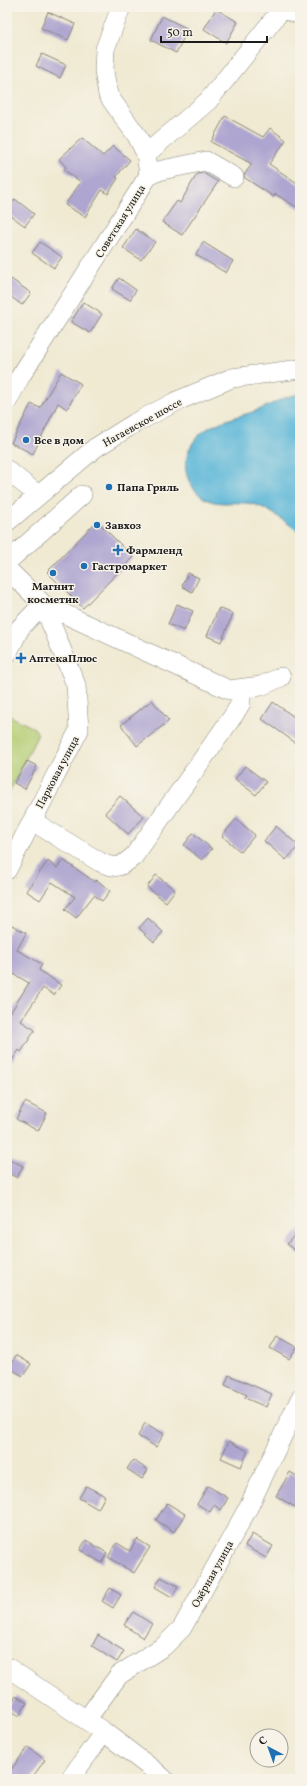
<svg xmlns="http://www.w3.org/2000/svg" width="307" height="1786" font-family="Vollkorn,serif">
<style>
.green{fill:#b4cd73;stroke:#687448}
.water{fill:#5ab6d8;stroke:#3b697a}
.building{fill:#aea5d0}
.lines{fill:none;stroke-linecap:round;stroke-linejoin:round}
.minor-casing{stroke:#868378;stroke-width:20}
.minor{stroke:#fff;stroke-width:19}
.poi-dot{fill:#1f6fb2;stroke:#f7f3e8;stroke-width:1.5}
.labels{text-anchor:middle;stroke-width:3;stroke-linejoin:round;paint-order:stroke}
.street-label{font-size:11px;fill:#1c1c1c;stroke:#f7f3e8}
.poi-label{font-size:11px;font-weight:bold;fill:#1c1c1c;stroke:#f7f3e8;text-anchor:start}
</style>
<rect width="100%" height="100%" fill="#f7f3e8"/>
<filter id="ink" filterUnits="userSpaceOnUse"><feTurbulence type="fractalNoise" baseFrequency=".025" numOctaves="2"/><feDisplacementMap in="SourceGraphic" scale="8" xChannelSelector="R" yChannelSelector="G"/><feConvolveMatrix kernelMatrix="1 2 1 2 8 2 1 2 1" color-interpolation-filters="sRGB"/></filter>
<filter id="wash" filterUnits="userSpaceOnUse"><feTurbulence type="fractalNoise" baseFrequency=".012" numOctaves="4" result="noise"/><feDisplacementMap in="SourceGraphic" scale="16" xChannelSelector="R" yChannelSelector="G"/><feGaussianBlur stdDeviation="0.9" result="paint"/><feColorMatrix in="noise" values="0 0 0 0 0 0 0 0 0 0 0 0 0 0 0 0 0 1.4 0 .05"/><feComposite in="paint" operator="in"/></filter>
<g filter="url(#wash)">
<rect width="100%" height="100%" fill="#f0ead3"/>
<path class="green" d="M8,715L34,728L38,734L7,797Z"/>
<path class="water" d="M300,394V532C288,524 272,511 259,506C240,498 217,509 201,496C190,487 184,474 186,461C193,422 230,421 261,409C275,403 284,396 300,394Z"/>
<g id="blocks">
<path class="building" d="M216,9L238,22L226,43L204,29Z
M48,12L75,24L68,40L41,28Z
M162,16L188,29L176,53L151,40Z
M42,54L66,65L60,78L36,66Z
M225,116L263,137L270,128L286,140L269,164L300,185V209L275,194L274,197L245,178L244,175L252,164L211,142Z
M82,138L103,156L113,146L130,160L116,177L118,178L108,194L102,190L85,217L65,205L81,182L64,170L66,167L59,159Z
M203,173L218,182L182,235L162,222L177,201L180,203L197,174Z
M15,199L34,214L25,226L7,213V210Z
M136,229L155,242L141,260L123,248Z
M40,242L62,257L54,268L32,253Z
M203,242L233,261L226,273L196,255Z
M119,278L136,290L130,300L112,289Z
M11,279L31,293L22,305L7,294V285Z
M83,302L102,314L90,333L71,322Z
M61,372L81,384L67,409L58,403L33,454L11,443L31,404L40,408Z
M97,521L133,557L83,608L47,572Z
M188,573L199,578L192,592L182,586Z
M177,604L193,611L184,631L168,624Z
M219,608L233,614L221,642L207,636Z
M152,700L169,721L137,746L121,725Z
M273,702L300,721V746L262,719Z
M27,761L37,766L25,789L14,783Z
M245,766L266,782L256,795L235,779Z
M120,796L144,817L128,834L105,813Z
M236,819L255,835L241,852L222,836Z
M276,826L299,846L286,860L264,841Z
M193,833L212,849L202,860L184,845Z
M63,860L95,882L97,880L110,891L102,901L94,895L76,918L65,909L75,897L52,882L40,900L26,891L48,861L57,868Z
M156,875L175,890L166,902L147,887Z
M148,918L163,932L154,942L139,928Z
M12,925L26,933L17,950L42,964L39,970L61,985L54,995L43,988L21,1021L35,1030L21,1052L19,1050L7,1068V1018L29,983L7,970V934Z
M25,1102L47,1113L38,1131L16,1119Z
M7,1158L23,1166L17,1178L7,1172Z
M300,1228V1255L287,1244Z
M277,1336L297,1347L289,1359L270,1348Z
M16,1355L31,1364L23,1376L9,1368Z
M229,1375L272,1394L266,1407L245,1398L247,1395L225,1385Z
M145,1423L164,1434L156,1447L138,1436Z
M229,1441L248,1451L241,1467L221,1458Z
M133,1460L148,1470L142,1479L127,1469Z
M290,1472L300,1478V1499L295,1507L276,1496Z
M86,1486L105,1496L98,1509L79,1498Z
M208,1486L228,1498L221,1510L214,1505L210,1512L197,1504Z
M167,1503L185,1514L174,1532L156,1520Z
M252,1534L273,1546L266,1558L245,1546Z
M137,1539L150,1547L134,1573L108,1557L117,1543L130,1551Z
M86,1540L107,1553L102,1563L80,1550Z
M161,1577L178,1586L172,1597L155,1587Z
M110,1588L121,1595L113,1608L102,1601Z
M133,1612L152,1624L143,1638L124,1625Z
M98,1635L124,1651L117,1662L92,1646Z
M16,1696L27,1703L19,1716L8,1708Z
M28,1747L45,1760L31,1779H7V1775Z"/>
</g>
</g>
<g filter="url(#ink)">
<use href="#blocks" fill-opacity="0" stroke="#868378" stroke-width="1"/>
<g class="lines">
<g class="minor-casing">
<path id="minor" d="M146,154L208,101L282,9L300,14
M149,175L162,170L206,161L234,177
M7,402L20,377L149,175L146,154L137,136L108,95L104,71L105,49L121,7
M7,470L38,495
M7,522L95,448L135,423L177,401L232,378L300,369
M7,562L82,495
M7,569L43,604L76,685L79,730L7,870
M7,654L20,628L43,604L229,690L261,686L281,677
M32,821L100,862C117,870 121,867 134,856L233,716L241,703V689
M7,1667L104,1732L155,1771L164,1779
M86,1720L119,1675L164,1646L182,1628L248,1508L300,1399
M70,1779L104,1732"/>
</g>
<use href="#minor" class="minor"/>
</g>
</g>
<g class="poi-dot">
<circle cx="26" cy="440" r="4"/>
<circle cx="109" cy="487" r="4"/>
<circle cx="97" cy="525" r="4"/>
<path d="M116 544h4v4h4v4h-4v4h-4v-4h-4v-4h4z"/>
<circle cx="84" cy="566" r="4"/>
<circle cx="53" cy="573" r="4"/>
<path d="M19 652h4v4h4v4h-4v4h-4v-4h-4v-4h4z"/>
</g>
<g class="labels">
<g class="street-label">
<text transform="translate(120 221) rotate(-58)" y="4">Советская улица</text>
<text transform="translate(142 422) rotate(-29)" y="4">Нагаевское шоссе</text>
<text transform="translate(57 772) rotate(-62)" y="4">Парковая улица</text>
<text transform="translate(212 1574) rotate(-61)" y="4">Озёрная улица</text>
</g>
<g class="poi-label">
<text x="34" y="444">Все в дом</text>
<text x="117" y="491">Папа Гриль</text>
<text x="105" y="529">Завхоз</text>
<text x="126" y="554">Фармленд</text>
<text x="92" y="570">Гастромаркет</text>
<text x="53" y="590" text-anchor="middle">Магнит<tspan x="53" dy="13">косметик</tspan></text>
<text x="29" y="662">АптекаПлюс</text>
</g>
</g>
<rect width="307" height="1786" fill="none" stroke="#f7f3e8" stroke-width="24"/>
<g transform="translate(269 1748) rotate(319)"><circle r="19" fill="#f7f3e8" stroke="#9f9d96"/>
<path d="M0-3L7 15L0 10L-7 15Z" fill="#1f6fb2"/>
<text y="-6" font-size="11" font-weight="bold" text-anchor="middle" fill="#1c1c1c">С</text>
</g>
<path d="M161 36v6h106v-6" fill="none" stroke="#1c1c1c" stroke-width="2"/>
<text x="167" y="36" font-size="12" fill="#1c1c1c" stroke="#f7f3e8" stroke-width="3" paint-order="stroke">50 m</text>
</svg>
